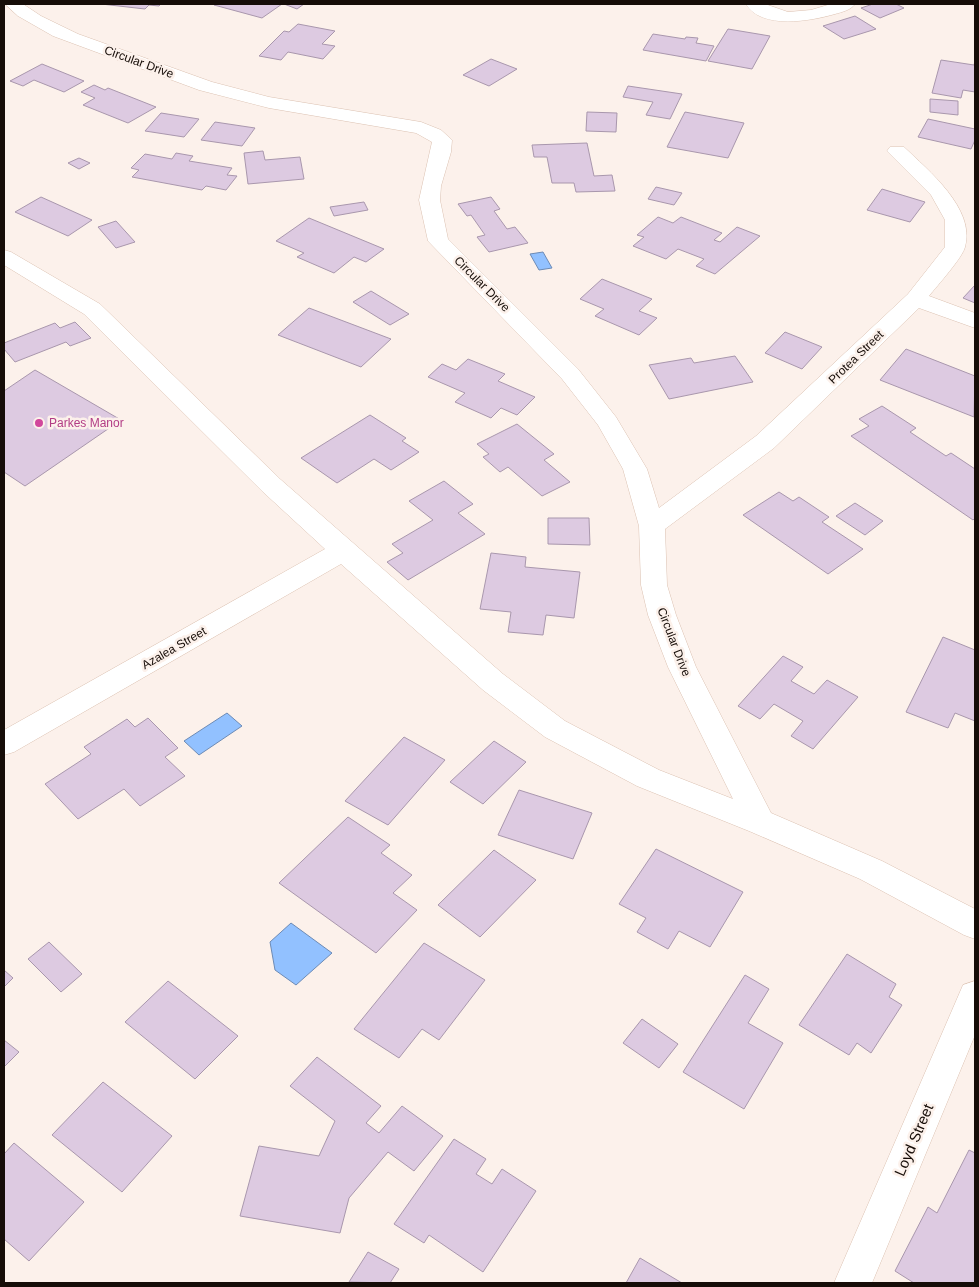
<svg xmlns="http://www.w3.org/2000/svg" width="979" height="1287" font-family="Helvetica,sans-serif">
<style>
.water{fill:#92c1ff;stroke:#6d8bb5}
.building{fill:#ddcae1;stroke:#a997ad}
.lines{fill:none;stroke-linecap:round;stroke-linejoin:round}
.minor-casing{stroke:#dcc2b2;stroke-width:1}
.minor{fill:#fff;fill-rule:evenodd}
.hotel-dot{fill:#d1479c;stroke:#fcf1eb;stroke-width:2}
.labels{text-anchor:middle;stroke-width:5;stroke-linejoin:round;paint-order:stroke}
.street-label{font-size:12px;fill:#160d08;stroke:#fcf1eb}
.hotel-label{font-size:12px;fill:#b23c85;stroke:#fcf1eb;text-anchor:start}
.near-street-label{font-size:15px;fill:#160d08;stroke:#fcf1eb}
</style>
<rect width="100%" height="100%" fill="#fcf1eb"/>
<path class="water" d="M543,252L552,268L539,270L530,254Z
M227,713L242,726L199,755L184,741Z
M291,923L332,953L296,985L275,970L270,942Z"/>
<path class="building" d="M101,4H161L159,6L149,5L145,9Z
M216,4H282L262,18L214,5Z
M284,4H304L297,9Z
M873,4H896L904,8L880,18L861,8Z
M855,16L876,29L844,39L823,26Z
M298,24L335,31L322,44L335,46L323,59L288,52L281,60L259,56L284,31L289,32Z
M728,29L770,36L752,69L708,61Z
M653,34L685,39L686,37L698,38L696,43L714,46L706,61L643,50Z
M491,59L517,69L489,86L463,75Z
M941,60L974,65L975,61V92L963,90L961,98L932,93Z
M42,64L84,81L64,92L34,80L23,86L10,81Z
M94,85L105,90L108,88L156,107L128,123L83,105L95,98L81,92Z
M628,86L682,94L670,119L646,115L653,102L623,97Z
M930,99L958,101V115L930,112Z
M587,112L617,113L616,132L586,131Z
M685,112L744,123L728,158L667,147Z
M161,113L199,119L184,137L145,131Z
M928,119L975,129V140L971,149L918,137Z
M215,122L255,128L242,146L201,140Z
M587,143L594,176L612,175L615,191L576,192L574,183H552L547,157H534L532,145Z
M263,151L265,160L300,157L304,179L248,184L244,153Z
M176,153L193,156L189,161L232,168L227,175L237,176L226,190L206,186L202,190L132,177L139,170L131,168L145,154L172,159Z
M79,158L90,163L79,169L68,163Z
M656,187L682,193L674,205L648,199Z
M882,189L925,202L910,222L867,210Z
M41,197L92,220L68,236L15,212Z
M491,197L500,209L494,211L507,229L515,227L528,243L489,252L477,237L485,235L471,215L467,216L458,204Z
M364,202L368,210L334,216L330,207Z
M658,217L673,223L681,217L722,233L714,240L720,242L737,227L760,236L715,274L696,266L704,259L678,249L666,259L633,246L644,237L637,235Z
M309,218L384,249L366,262L354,257L334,273L297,257L304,253L276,241Z
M116,221L135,242L116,248L98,227Z
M602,279L652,299L639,311L657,318L639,335L595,316L604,309L580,299Z
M975,285V303L963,298Z
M371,291L409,314L390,325L353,302Z
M309,308L391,339L361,367L278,335Z
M75,322L91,338L70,346L66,342L15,362L4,349V343L55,323L60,328Z
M785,332L822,347L802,369L765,353Z
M906,349L975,376L974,417L880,380Z
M735,356L753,382L669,399L649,365L691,358L694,363Z
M468,359L505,374L498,381L535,397L517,415L501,408L491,418L455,402L465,393L428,377L442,364L456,370Z
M35,370L121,420L25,486L4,472V391Z
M882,406L916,428L910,432L946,456L951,453L975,469V518L973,520L851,436L869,426L859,419Z
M370,415L406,438L402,441L419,452L391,470L374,459L337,483L301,458Z
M517,424L554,454L544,460L570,482L542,496L508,467L500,472L483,457L489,454L477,444Z
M444,481L473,504L458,513L485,534L408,580L387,562L403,553L392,544L433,520L409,501Z
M779,492L793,501L799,497L829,517L822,522L863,549L828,574L743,515Z
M855,503L883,521L865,535L836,516Z
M548,518H589L590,545L548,544Z
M491,553L526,557L525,567L580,572L574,618L546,615L543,635L508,632L511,612L480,609Z
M943,637L975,650V721L955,713L948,728L906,712Z
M783,656L803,667L791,681L814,694L827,680L858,697L813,749L791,736L803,721L774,704L760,719L738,706Z
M148,718L178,748L165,757L185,776L140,806L124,789L78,819L45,784L91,754L84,747L127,719L135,727Z
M404,737L445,760L388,825L345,801Z
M494,741L526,762L483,804L450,782Z
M519,790L592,813L573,859L498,835Z
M348,817L390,845L381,853L412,875L393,893L417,910L376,953L279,883Z
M656,849L743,892L710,947L679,931L668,949L637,932L646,918L619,904Z
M494,850L536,880L480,937L438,905Z
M49,942L82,974L61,992L28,959Z
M424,943L485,980L439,1040L422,1029L399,1058L354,1029Z
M847,954L896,984L889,997L902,1005L871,1053L857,1043L849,1055L799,1025Z
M4,970L13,978L4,987Z
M745,975L769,989L748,1023L783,1043L744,1109L683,1072Z
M168,981L238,1036L195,1079L125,1022Z
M642,1019L678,1044L659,1068L623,1043Z
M4,1040L19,1052L4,1067Z
M317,1057L381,1106L366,1123L379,1133L402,1106L443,1136L414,1171L388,1152L349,1198L340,1233L240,1216L259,1146L319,1156L335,1121L290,1086Z
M103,1082L172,1136L122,1192L52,1135Z
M454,1139L486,1159L476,1174L492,1184L502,1169L536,1191L483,1272L429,1235L424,1243L394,1224Z
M14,1143L84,1202L29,1261L4,1239V1154Z
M969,1150L975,1153V1283H914L895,1271L928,1207L937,1213Z
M368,1252L399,1269L390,1283L349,1282Z
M640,1258L682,1283H626Z"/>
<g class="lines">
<g class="minor-casing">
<path id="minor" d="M5,4H23L41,16L78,34L212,82L269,97L421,122L441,130L452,140L451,152L441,186L440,200L448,239L578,369L616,417L647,469L659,508L756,436L908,294L945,247V220L931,195L887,151L890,147H904C928,170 976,209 965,247C963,257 937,286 929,296L975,313V328L919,308L774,448L665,529L667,585L676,615L696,667L771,813L882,861L975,909V939L964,935L860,879L749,831L637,786L545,737L483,690L341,564L14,752L4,755V730L325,549L262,491L84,314L4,265V250L11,252L100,304L280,479L503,674L565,721L659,770L733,799L668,667L648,615L641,585L639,526L623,469L598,425L562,379L428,241L419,200L432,142L416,133L269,108L199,90L53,36L18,16Z
M746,4H765L788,12L811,10L831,4H855C851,10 842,12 835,14C811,21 761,30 746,4Z
M975,981V1035L872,1283H834L963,985Z"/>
</g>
<use href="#minor" class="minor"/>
</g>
<circle class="hotel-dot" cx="39" cy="423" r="5"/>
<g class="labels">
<g class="street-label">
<text transform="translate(139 62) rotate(20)" y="4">Circular Drive</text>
<text transform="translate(482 284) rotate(45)" y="4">Circular Drive</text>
<text transform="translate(856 357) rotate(-44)" y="4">Protea Street</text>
<text transform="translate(674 642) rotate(69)" y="4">Circular Drive</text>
<text transform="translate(174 648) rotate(-30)" y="4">Azalea Street</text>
</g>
<g class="hotel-label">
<text x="49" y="427">Parkes Manor</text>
</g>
<g class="near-street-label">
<text transform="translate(914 1140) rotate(-67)" y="5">Loyd Street</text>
</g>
</g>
<rect width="979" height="1287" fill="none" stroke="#160d08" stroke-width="10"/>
</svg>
